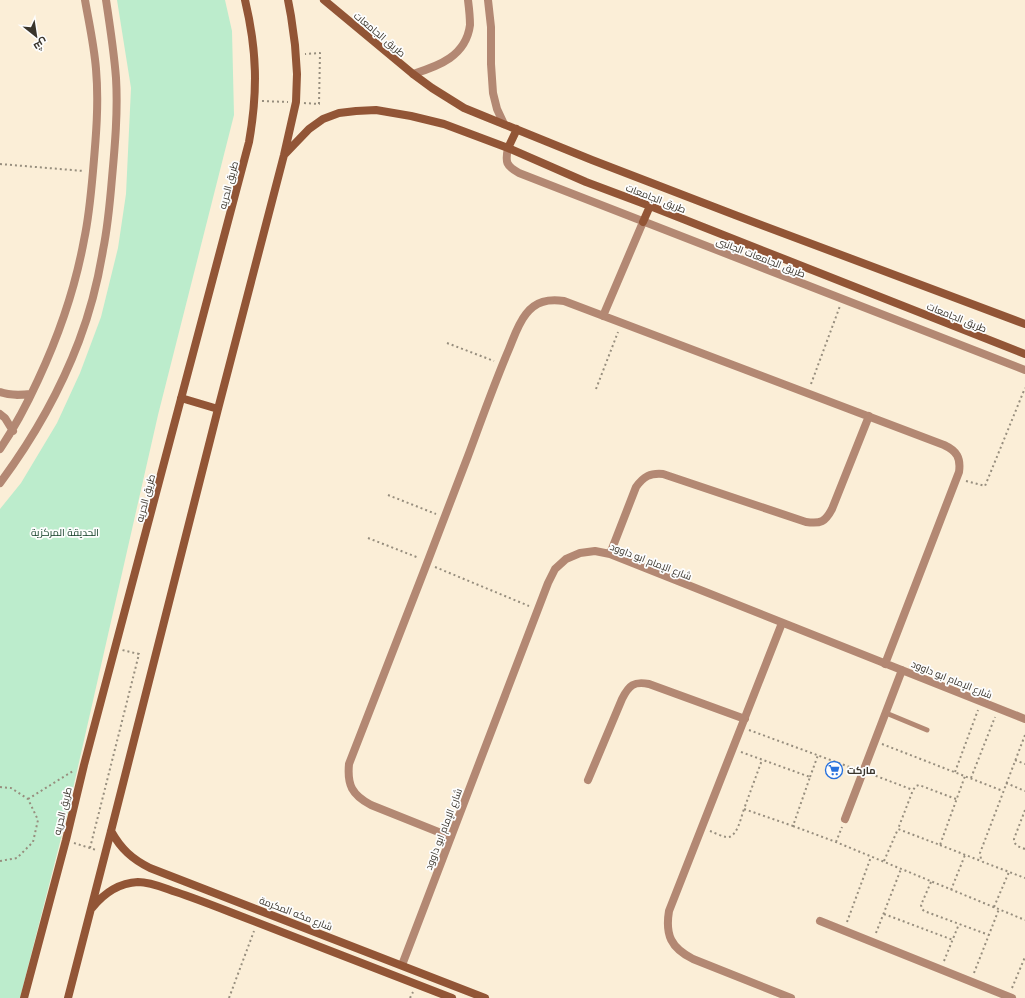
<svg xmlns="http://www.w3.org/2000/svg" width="1025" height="998" font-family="'Varela Round',Cairo,sans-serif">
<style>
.green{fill:#bceccc}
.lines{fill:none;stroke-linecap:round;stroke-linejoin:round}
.path{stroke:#978e7e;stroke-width:2;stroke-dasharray:2 3;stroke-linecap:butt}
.lane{stroke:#b38873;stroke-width:5}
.street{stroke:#b38873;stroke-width:8}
.secondary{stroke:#925536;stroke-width:8}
.labels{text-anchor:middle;stroke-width:3.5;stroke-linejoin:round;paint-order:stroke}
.street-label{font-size:10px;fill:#39342b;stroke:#fdfdfd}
.park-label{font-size:10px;fill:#0b3820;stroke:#fdfdfd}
.poi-label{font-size:10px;font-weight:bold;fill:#39342b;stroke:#fdfdfd;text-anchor:start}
</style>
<rect width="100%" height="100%" fill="#fbeed7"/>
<path class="green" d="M117,0H225L232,31L234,115L158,415L67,815L20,998H0V509L21,483L57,423L80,373L101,317L118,248L126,194L131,88Z"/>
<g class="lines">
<path class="path" d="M262,101L288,102
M304,103L319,104L320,53L305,54
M0,164L84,171
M447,343L494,361
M811,384L840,306
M596,389L618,332
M966,481L985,486L1025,388
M388,495L436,514
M368,538L419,558
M435,567L529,606
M749,730L855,769
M1025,735L980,853L981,859L983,862L1025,878
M882,744L1003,791
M741,752L810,777L793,826L744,809L762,760
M1015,760L1025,764
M955,772L978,710
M871,774L913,790
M810,777L818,755
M971,778L995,717
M1006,783L1025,791
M0,787L11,788L28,799L38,820L33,842L17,858L0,861
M28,799L73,771
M956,799L919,785L916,786L913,790L898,829L940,845L965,776
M1025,810L1014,839C1014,846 1020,847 1025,849
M793,826L836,842L1025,920
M710,831C715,833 721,836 726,837C737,839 741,817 744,809
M836,842L842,827
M74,843L96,850
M940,845L981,861
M90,848L139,654L122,650
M884,861L898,829
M931,882L921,905L922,909L924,911L989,935
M951,890L965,855
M994,907L1009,872
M884,914L953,940
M847,922L871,857
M876,933L901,869
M944,961L959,924
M974,973L999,909
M1012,988L1025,957
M229,998L254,931
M410,998L413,992"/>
<path class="lane" d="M886,713L927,730"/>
<path class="street" d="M488,0L491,27V64L493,93L497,109L504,124
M413,74C439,66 466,56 470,25C470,17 469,8 468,0
M508,148C505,162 506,166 519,173L1025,370
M603,316L643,222
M0,392C10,396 21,395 31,394
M0,414L5,418L13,431
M0,449C15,427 27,404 38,380C59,335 75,289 84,240C89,217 91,194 93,171C96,137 99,103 96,69C94,45 89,23 85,0
M0,483C32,440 60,391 79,341C90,312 98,281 103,250C108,226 110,202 112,178C115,145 118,111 116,78C114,52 110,26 106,0
M610,554L636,487C644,476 650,473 663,474L806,522C821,524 825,522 832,509L869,416
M782,623L669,911C665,935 671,948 693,959L791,998
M588,780L622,699C629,685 634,681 649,684L745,719
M845,819L902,670
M451,837L371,805C352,795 347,785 349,764C389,661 429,559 468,456C481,421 494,384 509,349C514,337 518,324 526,314C536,301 548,299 564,301L944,445C957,451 961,458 959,472L885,664
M820,921L1012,998
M402,965L548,583L555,569L566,559L580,553L595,551L610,554L1025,719"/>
<path class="secondary" d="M324,0L413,74L432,88L464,108L486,117L592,160L735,215L1025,324
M508,148L517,129
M285,154L309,129L323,119L339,113L356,111L376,110L411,116L444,124L508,148L586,182L650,206L1025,354
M643,222L650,206
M181,398L218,409
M111,831C121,849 132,859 150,868L485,998
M92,908C104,893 119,883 138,882C151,882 164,888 176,892C194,898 212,905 230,912C304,941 378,969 452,998
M24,998L66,840L84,765L249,142C258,91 257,50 245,0
M68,998L111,831L218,409L284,155L296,102L297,74L295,45L291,16L288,0"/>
</g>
<defs>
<g id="supermarket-ring" transform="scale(0.9)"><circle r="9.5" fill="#fdfdfd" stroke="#2771dd" stroke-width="1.5"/><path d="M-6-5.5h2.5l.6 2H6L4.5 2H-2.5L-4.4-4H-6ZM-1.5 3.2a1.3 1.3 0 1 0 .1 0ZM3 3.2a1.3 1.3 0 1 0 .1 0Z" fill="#2771dd"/></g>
</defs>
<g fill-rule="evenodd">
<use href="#supermarket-ring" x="834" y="770"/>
</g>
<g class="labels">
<g class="street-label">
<text transform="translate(380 34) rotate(40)" y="4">طريق الجامعات</text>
<text transform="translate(228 185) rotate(-75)" y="4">طريق الحريه</text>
<text transform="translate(656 198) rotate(21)" y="4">طريق الجامعات</text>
<text transform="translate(761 257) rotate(21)" y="4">طريق الجامعات الجانبى</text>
<text transform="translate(957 317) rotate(22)" y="4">طريق الجامعات</text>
<text transform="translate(145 498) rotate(-75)" y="4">طريق الحريه</text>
<text transform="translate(651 561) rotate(21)" y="4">شارع الإمام ابو داوود</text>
<text transform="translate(952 679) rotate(22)" y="4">شارع الإمام ابو داوود</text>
<text transform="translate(62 811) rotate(-76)" y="4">طريق الحريه</text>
<text transform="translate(443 829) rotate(-69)" y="4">شارع الإمام ابو داوود</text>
<text transform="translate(296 913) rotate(21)" y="4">شارع مكه المكرمة</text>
</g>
<g class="park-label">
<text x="65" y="536">الحديقة المركزية</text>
</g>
<g class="poi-label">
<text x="847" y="774">ماركت</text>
</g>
</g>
<g transform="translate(36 36) rotate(150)" stroke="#fdfdfd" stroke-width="3" paint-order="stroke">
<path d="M0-3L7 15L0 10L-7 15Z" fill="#39342b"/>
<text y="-6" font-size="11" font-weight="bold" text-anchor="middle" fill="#39342b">ش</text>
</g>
</svg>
